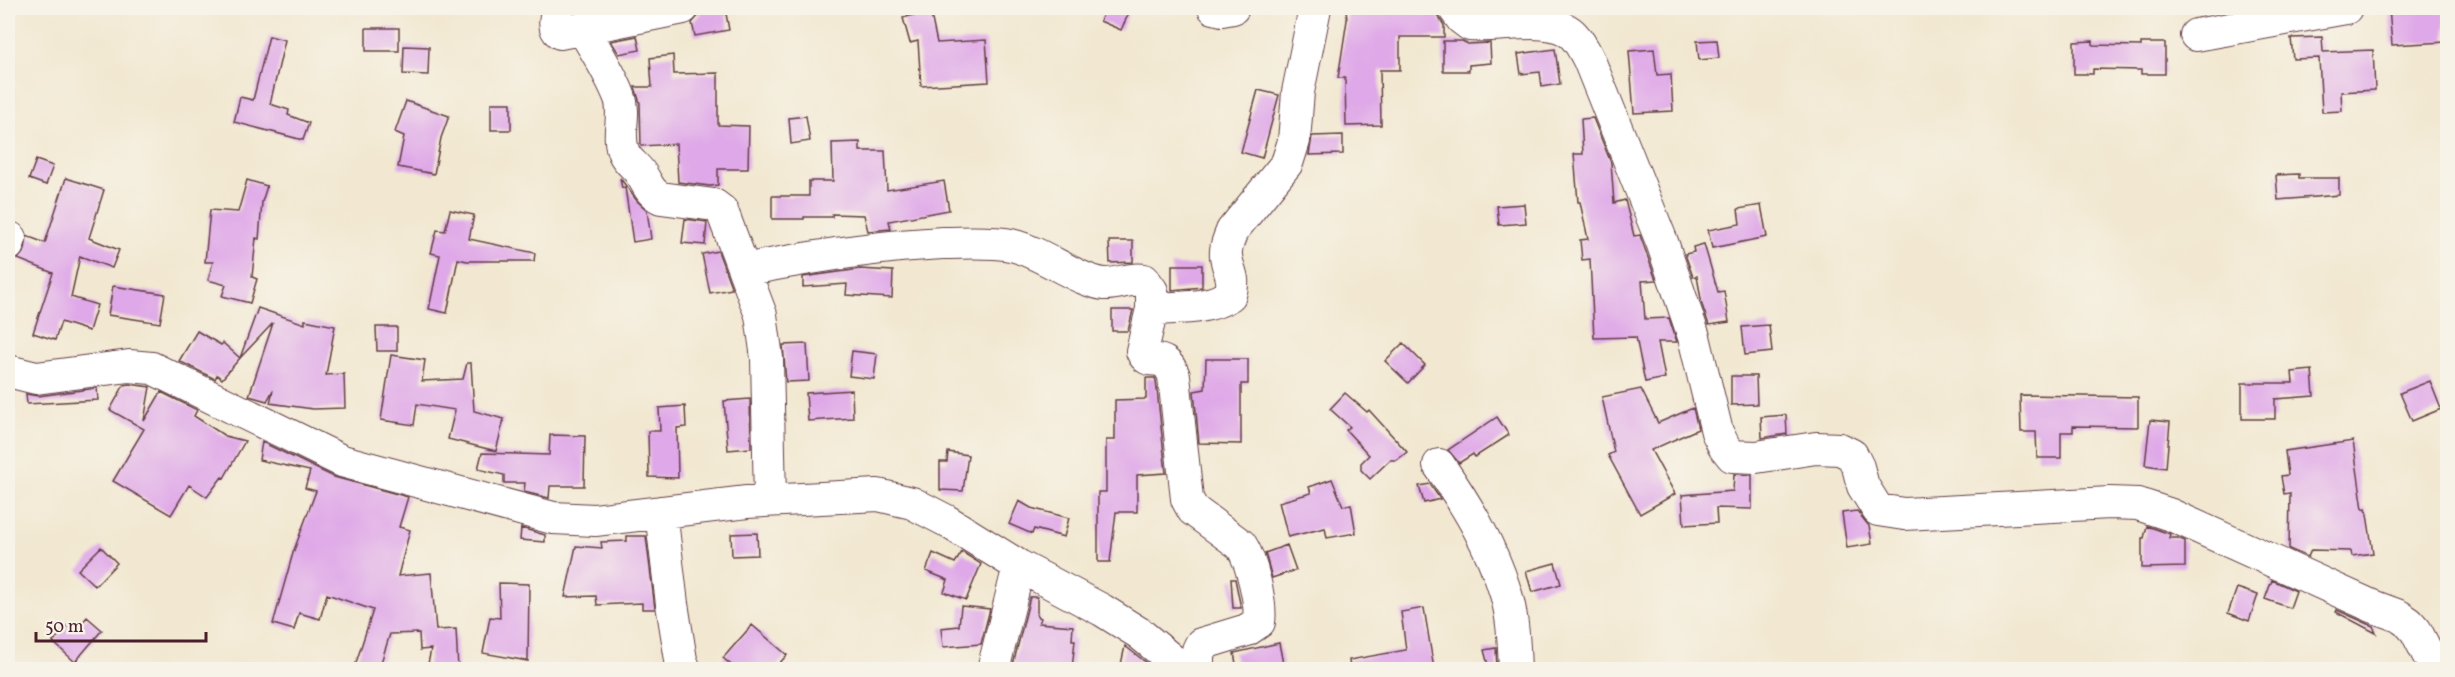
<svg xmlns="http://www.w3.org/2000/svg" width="2455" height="677" font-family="Vollkorn,serif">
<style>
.building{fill:#dfa8e8}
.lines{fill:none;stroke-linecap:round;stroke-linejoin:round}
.minor-casing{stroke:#633d44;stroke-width:34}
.minor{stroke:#fff;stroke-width:32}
</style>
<rect width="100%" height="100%" fill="#f7f3e8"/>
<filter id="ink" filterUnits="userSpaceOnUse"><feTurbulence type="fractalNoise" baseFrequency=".0167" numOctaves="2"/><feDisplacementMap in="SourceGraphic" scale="12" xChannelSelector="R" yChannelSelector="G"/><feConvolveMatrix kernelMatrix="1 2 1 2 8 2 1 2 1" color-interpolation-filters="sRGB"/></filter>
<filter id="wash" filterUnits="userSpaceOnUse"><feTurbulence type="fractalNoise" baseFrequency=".008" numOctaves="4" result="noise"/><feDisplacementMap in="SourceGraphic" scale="24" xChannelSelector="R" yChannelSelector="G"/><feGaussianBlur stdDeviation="1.35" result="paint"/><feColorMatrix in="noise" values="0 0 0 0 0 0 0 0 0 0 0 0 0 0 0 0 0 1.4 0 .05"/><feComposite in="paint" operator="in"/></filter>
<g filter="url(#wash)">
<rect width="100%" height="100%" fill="#f2e8d1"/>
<g id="blocks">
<path class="building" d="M701,8H725L729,30L695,36L692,23L700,14Z
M1106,8H1131L1121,30L1100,21Z
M1376,8H1436L1439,18L1444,25V37H1400V70H1380L1381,125L1346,126L1345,78H1338L1347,20L1346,10Z
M2389,8H2444L2446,42L2392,45Z
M930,10L937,43L986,40L989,82L921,86L918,41L910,43L903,18Z
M366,28H399V51H366Z
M269,36L285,40L270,104L289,110L288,115L309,123L303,140L234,122L240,97L253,100Z
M637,36L640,50L619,54L611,41Z
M2322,37L2323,52L2373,50L2375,90L2341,92L2342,111L2322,112L2319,58L2293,59L2291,38Z
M1717,40L1719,58L1699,60L1697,41Z
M1443,41H1462L1468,44L1490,43L1491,63L1469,65V71H1443Z
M2093,41V45L2141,46V43H2165V74H2141V70L2093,69V74H2074V42Z
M404,46L429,47L428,75L403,74Z
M1555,49L1560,84L1542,87L1540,72L1521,74L1518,54Z
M1654,49L1657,75L1671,74L1673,111L1634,113L1629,51Z
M673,55L674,74L718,73V125L749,126L748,169H718V185L710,186L678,182L676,144L641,146L640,103L635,87H652L650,58Z
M1258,90L1279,95L1262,158L1241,152Z
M406,101L449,116L441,138L434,174L398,167L404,136L395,132Z
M491,103H511V130H491Z
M806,116L810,141L791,144L789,118Z
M1593,118L1611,163L1614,203L1625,200L1634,236L1640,235L1656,280L1642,281L1645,319L1669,318L1677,342H1658L1665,378L1645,382L1636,337L1594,338L1590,259L1582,260L1580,240L1588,239L1580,202H1578L1574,154H1583L1581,119Z
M1343,135V154L1309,155L1312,136Z
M860,142V151H885L887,190L944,181L949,210L889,221L891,229L868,231L864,215L832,214V217H804V219H772V196H809V181H833L832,143Z
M36,160L53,166L46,185L29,179Z
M2299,174V178H2339V195L2278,200L2276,175Z
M66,178L104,190L89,238L119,250L112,268L80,256L71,297L97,305L89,331L61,322L55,340L33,333L53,273L18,259L25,250L27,236L45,243Z
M620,178L637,201L647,210L651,239L633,242L625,187L622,188Z
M247,180L267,186L262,202L259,239L256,238L252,277L257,279L250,303L222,296L226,285L208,280L213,262H205L210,210L238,212Z
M1524,204L1526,223L1499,225L1497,206Z
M1761,205L1767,237L1712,248L1708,230L1740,224L1738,209Z
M450,210L474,215L469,239L535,253L534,261H467L458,259L447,313L429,309L440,255L431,253L437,230L445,231Z
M685,219L707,222L705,245L682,243Z
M1109,241H1133V262L1110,263Z
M1704,244L1718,292L1724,291L1729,322L1709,325L1702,305L1697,276L1693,277L1685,254L1694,252L1693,247Z
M718,251L732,289L710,293L702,254Z
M1172,265H1202V287L1172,290Z
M860,269L893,271L892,298L846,295L847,284L803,287V277Z
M113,286L165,294L160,323L108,315Z
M258,308L305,324V320L335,326L326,375L344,374L345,408L313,409L270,403L273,390L267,401L249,396L273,323L240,358Z
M1112,310H1133L1128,331H1112Z
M1769,325L1772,352L1745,355L1742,327Z
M376,327H397V351H377Z
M197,331L221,345L223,343L240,358L222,379L217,375L215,379L179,361Z
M1403,343L1425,365L1408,383L1385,361Z
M807,344L809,381L786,382L783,345Z
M852,351L877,354L874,379L849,376Z
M391,355L425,360L422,381L463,379L467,363H471L474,411L504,419L496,451L448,439L455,410L417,404L414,425L381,420Z
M1206,359H1248V384H1241V444L1199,443L1194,391L1205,389Z
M2312,370L2314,396L2275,399V419H2242V383H2293L2292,372Z
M1731,376H1756L1757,404L1731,405Z
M1146,378H1155L1156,381L1166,473L1137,475V512H1116L1110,562H1098V492H1106V440H1115V400L1146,399Z
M2430,381L2441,409L2412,421L2400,393Z
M129,384L150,387L144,421L161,392L197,410L194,416L225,436L245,441L224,478L222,477L207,497L189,485L171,515L113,481L144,429L110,410L124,385Z
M97,388L98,400L27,404L26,394L38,396Z
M1641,389L1658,423L1693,408L1698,429L1651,450L1675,494L1640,514L1608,455L1614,452L1602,397Z
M852,390L853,418L808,421L806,393Z
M1345,393L1367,412L1369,410L1407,452L1397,460H1390L1370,479L1361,470V463L1369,455L1346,430L1350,427L1330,409Z
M2020,395L2138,397V427L2073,426V432H2061V458H2037L2036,432H2021Z
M750,399L751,448L728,450L724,401Z
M685,406L686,427L677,428L678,478L649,477L648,431H660L659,408Z
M1786,415L1787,434L1762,438L1761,417Z
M1497,417L1509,435L1475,457L1473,454L1459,463L1448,450Z
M2150,420L2170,422L2166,468L2145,465Z
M550,435L585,436L584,486H550L549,498L524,492L525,483H504V475L478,469L482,453L549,455Z
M2353,441L2363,509L2366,508L2373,553L2352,556L2351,551L2311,550L2308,557L2289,549L2290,493L2284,494L2281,476L2288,475L2285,451Z
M262,442L334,477L408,497L399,527L410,530L398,576L431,573L436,630L456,629L458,669H427L431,649L420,650L419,633L390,634L379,669H354L373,610L327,594L320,619L299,613L294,630L273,624L293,553L316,491L305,488L310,471L259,460Z
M948,452L968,455L963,491L940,490V462H947Z
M1734,474L1752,475V509L1716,508L1717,523L1684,525L1682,495L1733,491Z
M1332,479L1343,506L1351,504L1356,533L1327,538L1325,528L1288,537L1279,502L1311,493L1309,487Z
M1430,484L1440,499L1424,503L1419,486Z
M1019,501L1031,508L1069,518L1064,537L1034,529L1032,534L1009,524Z
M1857,511L1869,526L1872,544L1847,548L1842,513Z
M2147,526L2170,534L2169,538H2178L2185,541V567L2142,568V538H2144Z
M521,528L545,535V542L520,540Z
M757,533L758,555L732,556L731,534Z
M627,536H646L655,609H642V603L597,605L596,596L565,597L576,546L602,548L601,542L627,541Z
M1287,545L1296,570L1272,578L1265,553Z
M101,547L117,563L95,586L78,570Z
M962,552L981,564L966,600L944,592L948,580L926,571L933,553L955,563Z
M1555,563L1561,584L1532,592L1526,571Z
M1231,579H1235L1241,608H1233Z
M2272,580L2296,591L2290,608L2265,599Z
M499,583L529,584L528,661L483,653L490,617L500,618Z
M2237,588L2258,595L2249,621L2228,613Z
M1030,597H1037V616L1041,618L1039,623L1073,626L1072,640H1075L1072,669H1012Z
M961,606L990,609L981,644L943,647L941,628L959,626Z
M1424,608L1434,669H1350L1349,660L1406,650L1401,612Z
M2337,610L2373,626L2376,633L2336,612Z
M87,617L102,630L75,662L53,642L68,625L75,631Z
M752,625L787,655L774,669H736L723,658Z
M1279,643L1284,669H1237L1234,653Z
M1125,646L1148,664L1147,669H1120Z
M1496,648L1497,669H1489L1484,650Z"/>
</g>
</g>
<g filter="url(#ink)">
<use href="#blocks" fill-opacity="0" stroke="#633d44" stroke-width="1.5"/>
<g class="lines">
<g class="minor-casing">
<path id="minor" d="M558,8C556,16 552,27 560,33L683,8
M1214,8L1222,10L1233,8
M1454,8L1462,19L1470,25C1499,28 1554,13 1574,36C1580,42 1585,52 1589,60L1662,242L1694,337L1717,432L1724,446L1732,456L1756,457L1816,448L1840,449L1852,455L1858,467L1863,486L1878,510L1904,514L2110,503L2138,504L2171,515L2372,606L2399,616L2409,623L2416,631L2436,670
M583,29C596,51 611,74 620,98C626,116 616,135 624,153C627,161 636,166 641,174C648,184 649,192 661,198L714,205L722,211L744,270
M2196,35L2346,8
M8,245L10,238
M8,371L36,378L129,366L152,368L342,461L553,518L595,520L747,502L878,495L912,503L945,520L1019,566L1102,610L1139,633L1184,670
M1439,465C1466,504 1491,545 1505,591C1513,615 1514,645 1515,670
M770,500L767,358L761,315L744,270C810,257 876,246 943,243C965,243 990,241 1011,245C1042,252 1077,281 1104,284C1118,285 1130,277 1144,280L1152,291V309
M661,512L672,604L681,660L685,670
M993,670L1019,566
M1198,670V650L1201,644L1247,630L1259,622C1262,603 1251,560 1241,545L1193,510L1187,499L1174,376C1163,348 1149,369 1142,351L1152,309C1179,307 1207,310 1230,295C1236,276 1228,273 1226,256C1225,247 1229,239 1232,231L1287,163L1294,141L1298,92L1315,8"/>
</g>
<use href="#minor" class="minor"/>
</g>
</g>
<rect width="2455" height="677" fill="none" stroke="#f7f3e8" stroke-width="30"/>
<path d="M36 632v9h170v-9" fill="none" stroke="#4a1f2b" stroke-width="3"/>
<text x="45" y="632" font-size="18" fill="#4a1f2b" stroke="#f7f3e8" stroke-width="4.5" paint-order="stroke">50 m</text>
</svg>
